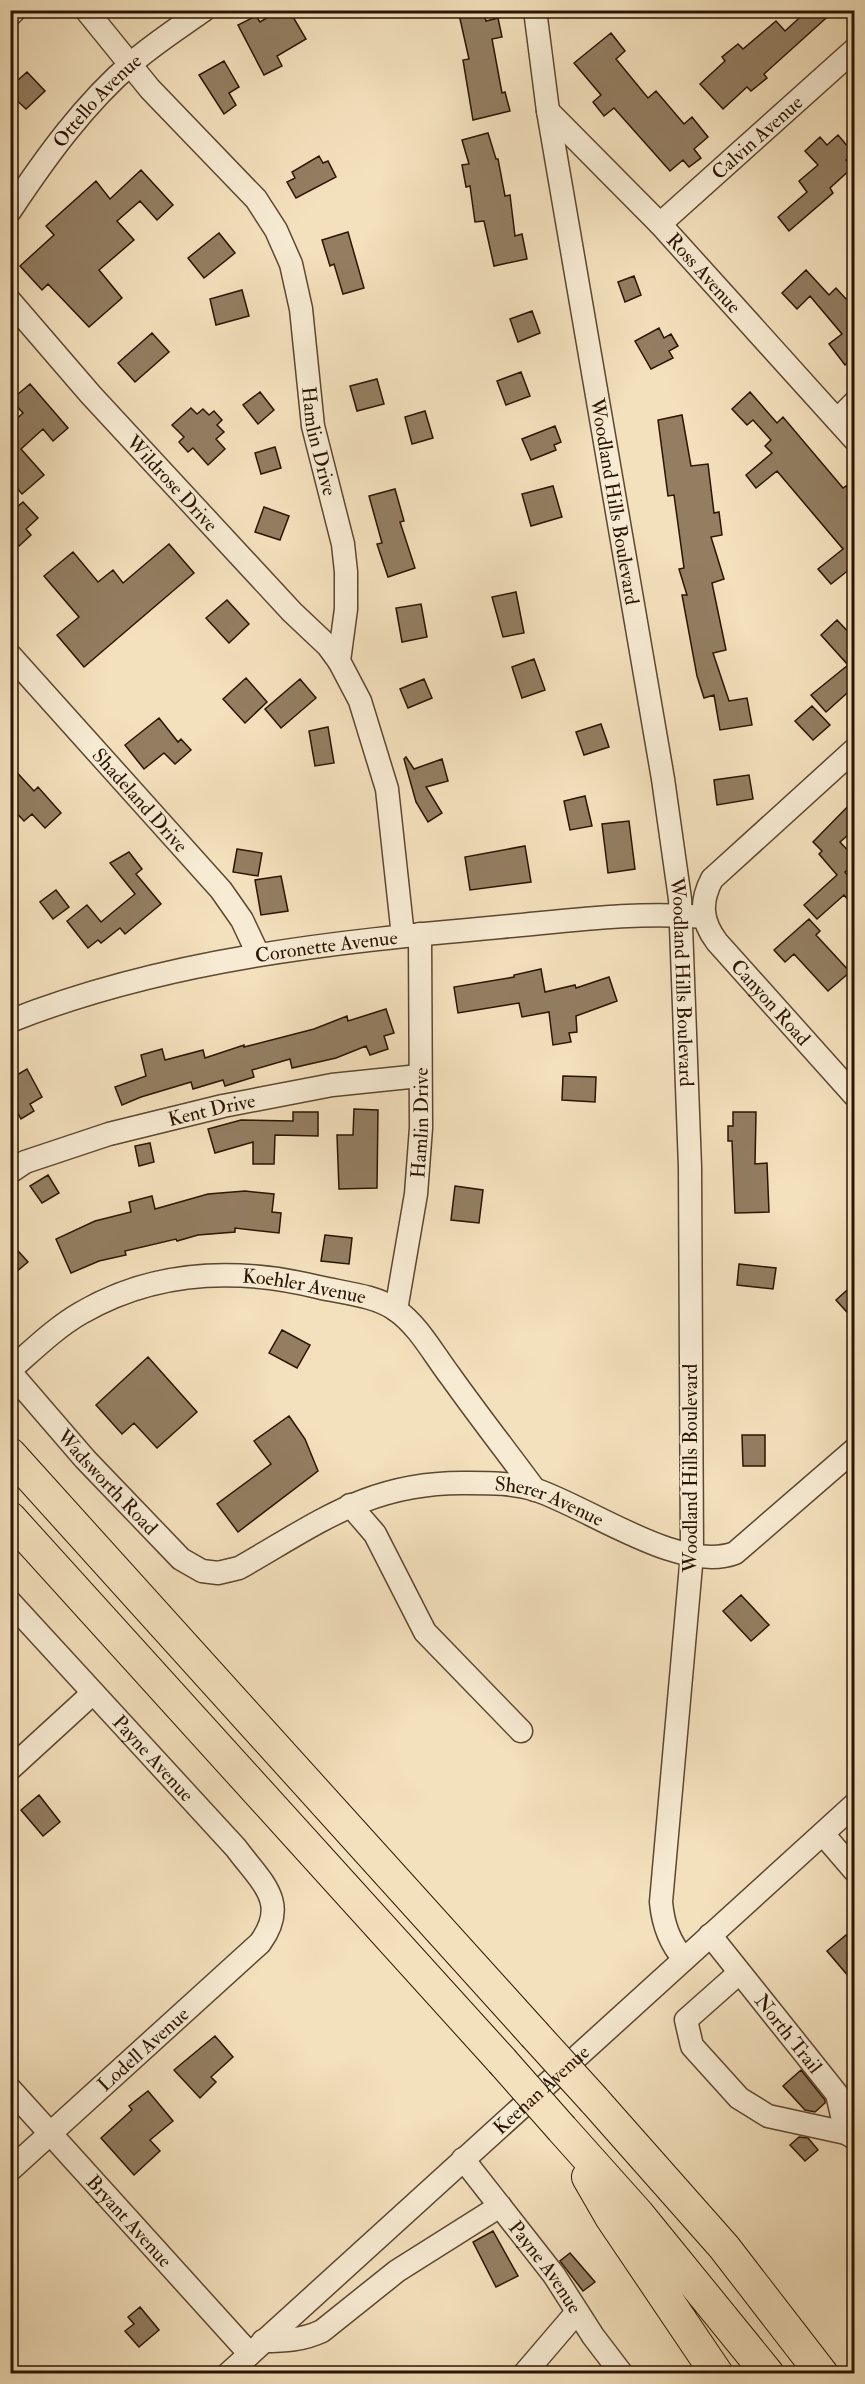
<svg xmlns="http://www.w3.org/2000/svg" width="865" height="2384" font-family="'IM FELL Double Pica',serif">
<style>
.building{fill:#937e62;stroke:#2b1400;stroke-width:1.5}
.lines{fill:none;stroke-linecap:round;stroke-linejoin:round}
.minor-casing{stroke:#5d472f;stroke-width:25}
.highway-casing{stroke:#2b1400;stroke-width:34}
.minor{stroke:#f7ebd3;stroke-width:22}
.highway{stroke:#f3e0bc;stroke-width:32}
.highway-bridge-casing{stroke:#2b1400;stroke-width:34;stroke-linecap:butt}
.highway-bridge{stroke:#f3e0bc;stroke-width:32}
.labels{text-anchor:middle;stroke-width:4.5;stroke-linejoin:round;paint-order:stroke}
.street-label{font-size:20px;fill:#2b1400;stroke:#f7ebd3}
</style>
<rect width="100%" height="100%" fill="#f3e0bc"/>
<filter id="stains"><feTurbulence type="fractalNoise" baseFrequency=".00333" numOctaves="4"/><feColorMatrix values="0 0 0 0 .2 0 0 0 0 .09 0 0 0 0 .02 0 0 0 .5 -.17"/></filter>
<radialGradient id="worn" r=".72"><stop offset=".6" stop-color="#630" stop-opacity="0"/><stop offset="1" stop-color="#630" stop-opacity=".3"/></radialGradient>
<path class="building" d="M280,10H289L306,39L277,56L282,66L264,75L238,25L256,16L260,22Z
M458,10H483L486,21L498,18L502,37L492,39L502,93L505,92L510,111L473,120L463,60L469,59Z
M808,10H835L764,74L767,78L751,91L747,87L723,109L700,84L725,61L722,57L738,44L743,49L776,21L785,31Z
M611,33L625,51L616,59L648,98L656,91L684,124L692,117L708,137L694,149L701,158L689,167L683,160L670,171L614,108L604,116L593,102L601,95L574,63Z
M224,61L239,87L229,93L236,105L224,114L199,75Z
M27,72L45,91L26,109L10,94V87Z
M488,133L496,159H498L505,196L510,195L515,236L522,234L527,259L494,266L484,221L475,222L470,186L466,187L462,165L469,164L462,140Z
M838,135L854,154L846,160L853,167L830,188L833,193L789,231L778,217L807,192L799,181L818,165L805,151L820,137L827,145Z
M319,156L323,163L328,161L336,177L296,198L287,182L295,178L292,172Z
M141,170L173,205L157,220L140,201L117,221L134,240L99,270L122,298L89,327L48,284L42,290L20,266L54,235L46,226L96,181L110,199Z
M348,232L364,288L343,294L334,264L330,266L322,240Z
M219,233L235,253L204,278L188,258Z
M806,270L829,295L836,288L846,299L855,291V357L845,365L829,344L842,334L810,296L797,309L782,293Z
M634,276L641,295L625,302L618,282Z
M242,290L249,316L216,325L210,299Z
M532,311L540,333L518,342L510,319Z
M659,328L664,338L671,334L678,346L669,351L673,358L651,369L635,341Z
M152,333L169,352L135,382L118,363Z
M521,372L530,396L506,405L497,381Z
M377,379L384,404L357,411L350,386Z
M30,384L68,428L53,441L43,429L21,449L44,475L22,494L10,480V425L23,413L11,400Z
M260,392L274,410L258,424L243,405Z
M750,392L777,423L783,417L843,488L846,486L855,496V565L831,584L818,569L843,549L777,471L756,488L746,475L772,453L765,446L771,440L753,420L747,425L732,409Z
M191,408L197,414L203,409L209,415L214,411L222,420L217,425L224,432L216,439L225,449L208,465L193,448L188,452L179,442L184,437L172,425Z
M425,411L433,438L412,444L405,417Z
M682,415L691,466L708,464L714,513L719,512L722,535L711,537L724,579L712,583L726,650L713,653L729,701L747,698L752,725L720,730L714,695L704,698L697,676L682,595H687L679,569L684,568L674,495L668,496L658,420Z
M555,426L561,442L554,445L556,450L531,460L522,439Z
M275,447L281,468L261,474L255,453Z
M553,486L562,517L531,526L522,494Z
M395,489L404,521L400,522L415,568L388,577L377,544L382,543L369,496Z
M23,502L38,518L26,529L31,535L19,546L14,541L10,544V513Z
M264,507L289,516L280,540L255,532Z
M169,544L194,573L84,667L57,635L79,617L44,576L73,552L98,582L113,570L123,583Z
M516,592L524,633L503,637L492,597Z
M227,600L249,624L229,643L206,618Z
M421,604L427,637L402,642L396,608Z
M837,620L855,639V686L826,712L811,695L848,665L821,635Z
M534,659L545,690L522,698L512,667Z
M246,678L267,702L245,723L223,699Z
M300,679L316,698L281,728L265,709Z
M424,679L432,698L408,708L400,689Z
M812,706L830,725L813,740L795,721Z
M159,718L178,742L181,739L191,750L175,764L164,753L144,769L125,745Z
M601,724L609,747L584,755L576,732Z
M328,727L334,763L315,766L309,731Z
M406,757L414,769L442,759L448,781L426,787L442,813L428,822L416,802L404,759Z
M10,765L34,791L38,787L61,813L45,828L32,814L24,821L10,806Z
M749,775L753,799L717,805L714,780Z
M585,796L592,826L570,830L564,801Z
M855,799V829L840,842L855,858V864L845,872L855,884V908L844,895L817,919L804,905L837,875L819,854L822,851L813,842Z
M629,821L635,869L608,873L602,824Z
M525,846L531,882L470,890L465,857Z
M237,849L262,853L258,876L233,872Z
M129,852L142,869L136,874L161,904L125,934L120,928L101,943L98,940L88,948L67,921L87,905L101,922L135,894L110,863Z
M281,876L288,911L261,915L255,880Z
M56,890L69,907L53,919L40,902Z
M809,919L820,931L816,935L850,972L828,991L794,954L785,962L774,950Z
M541,969L545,992L575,985L576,988L609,977L617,1001L576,1016L577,1032L569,1033L571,1042L553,1045L549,1012L522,1017L519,1003L458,1013L454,987L514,977V975Z
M386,1009L394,1033L384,1036L388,1049L370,1055L366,1046L336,1058L292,1068L290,1059L252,1070L254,1077L225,1086L223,1080L193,1089L191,1082L141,1097L122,1105L115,1087L146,1076L141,1055L162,1049L165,1060L203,1050L205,1058L244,1045V1047L314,1029L347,1016L348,1021Z
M27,1069L42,1097L30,1104L34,1111L21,1119L10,1099V1079Z
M563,1076L596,1077L595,1102L562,1100Z
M354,1109L378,1110L377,1188L339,1189L337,1135H353Z
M293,1112H318V1136L275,1135L274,1164H253V1142L215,1153L208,1129L241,1120L293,1121Z
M733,1112H756L755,1164L767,1163L769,1212L735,1213L732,1141H728V1126H733Z
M150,1143L154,1162L139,1166L135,1146Z
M48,1175L59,1193L42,1203L30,1186Z
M455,1186L483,1190L479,1223L451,1220Z
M245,1191L274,1194L272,1212L281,1213L279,1233L235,1228V1232L198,1235L177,1241L176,1239L125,1251L126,1255L99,1261L71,1273L56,1239L95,1221L131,1212L129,1202L152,1196L155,1209L208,1194Z
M325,1235L352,1238L349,1264L321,1261Z
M10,1242L28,1262L10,1277Z
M739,1264L776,1268L773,1289L737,1285Z
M855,1283V1321L836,1300Z
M282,1330L310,1345L297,1368L269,1353Z
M148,1357L197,1412L157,1448L134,1423L122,1434L96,1405Z
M289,1416L305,1439L318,1471L238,1532L217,1504L271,1464L254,1441Z
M742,1435H765V1466H743Z
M741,1595L769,1625L751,1641L723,1611Z
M39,1795L60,1822L43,1836L21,1810Z
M846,1935L855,1945V1984L827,1951Z
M215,2036L233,2057L211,2077L216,2082L200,2098L174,2070Z
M801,2070L825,2100V2103L815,2112L805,2110L783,2086Z
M148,2091L173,2121L150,2140L160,2151L134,2175L101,2138L132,2110L129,2106Z
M799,2137L808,2138L818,2150L805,2161L790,2145Z
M493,2231L518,2276L496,2287L473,2242Z
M570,2253L595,2282L583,2291L560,2261Z
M140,2307L159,2330L139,2347L125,2331L134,2324L128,2317Z"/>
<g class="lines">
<g class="minor-casing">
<g id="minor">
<path id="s1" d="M86,10L150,89L256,199L276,230L291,264L301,309L313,426L343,544L346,572V609L339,661L360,701L387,789L403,936"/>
<path id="s2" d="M535,10L548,111L663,779L680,899L690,1167L692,1554L661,1902C663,1924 669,1942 684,1959"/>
<path d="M10,15L15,10"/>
<path id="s3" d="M548,111L660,224L854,439"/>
<path id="s4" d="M10,211C46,157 84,104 133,62C155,43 180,27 204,10"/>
<path id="s5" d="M660,224L854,50"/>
<path id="s6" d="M10,301L91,395L292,612L328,646L339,661"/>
<path d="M837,420L854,403"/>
<path id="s7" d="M10,655L221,890L242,920L258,954"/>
<path id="s8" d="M854,750L712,879C700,902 701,921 717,942L854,1095"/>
<path id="s9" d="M10,1021C167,959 333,942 500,927C567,921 636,911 704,917"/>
<path id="s10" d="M10,1172L25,1162L109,1134L223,1106L332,1085L419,1076"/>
<path id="s11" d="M396,1310L416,1194L421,1128L420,934"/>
<path id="s12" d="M10,1370C33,1350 55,1328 81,1313C155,1270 236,1267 318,1287C343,1293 375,1295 396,1310C419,1326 434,1355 451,1377C478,1415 507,1452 535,1490"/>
<path id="s13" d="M10,1372L85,1459L181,1559L202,1571L218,1573L239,1568C320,1522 371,1481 468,1483C490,1483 515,1483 536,1490C588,1507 681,1574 735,1553L854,1450"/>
<path d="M350,1505L375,1534L425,1632L521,1731"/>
<path id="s14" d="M10,1602L236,1848C261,1882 290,1902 260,1943L10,2170"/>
<path d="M10,1769L93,1693"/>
<path d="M823,1834L854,1870"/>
<path id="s15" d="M710,1935L837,2094L846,2133L854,2138"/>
<path d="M739,1973L686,2020L692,2046L739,2098L768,2116L846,2133"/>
<path id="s16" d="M10,2089L250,2354"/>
<path id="s17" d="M463,2159L554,2275L593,2336L622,2374"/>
<path d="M263,2341C285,2341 303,2340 322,2331L397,2271L500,2206"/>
<path id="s18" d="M228,2374L854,1805"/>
<path d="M524,2374L577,2312"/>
</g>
</g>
<g class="highway-casing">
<path id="highway" d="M10,1454L534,2034
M10,1518L502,2061
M594,2100L724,2247L822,2374
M562,2129L638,2214L768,2374
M588,2177L611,2217L717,2374"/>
</g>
<use href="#minor" class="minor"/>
<use href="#highway" class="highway"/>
<g class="highway-bridge-casing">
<path id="highway-bridge" d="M534,2034L594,2100
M502,2061L562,2129"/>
</g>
<use href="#highway-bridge" class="highway-bridge"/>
</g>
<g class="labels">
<g class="street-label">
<text dy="7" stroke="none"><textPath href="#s4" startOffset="141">Ottello Avenue</textPath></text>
<text dy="7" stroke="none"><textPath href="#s5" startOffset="130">Calvin Avenue</textPath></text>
<text dy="7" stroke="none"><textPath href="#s3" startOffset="225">Ross Avenue</textPath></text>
<text dy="7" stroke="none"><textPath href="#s1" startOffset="508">Hamlin Drive</textPath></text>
<text dy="7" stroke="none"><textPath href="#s6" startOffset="244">Wildrose Drive</textPath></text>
<text dy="7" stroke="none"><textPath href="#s2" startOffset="498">Woodland Hills Boulevard</textPath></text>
<text dy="7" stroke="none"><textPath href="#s7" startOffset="195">Shadeland Drive</textPath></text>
<text dy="7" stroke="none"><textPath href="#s9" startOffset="326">Coronette Avenue</textPath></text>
<text dy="7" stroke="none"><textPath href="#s2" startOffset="984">Woodland Hills Boulevard</textPath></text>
<text dy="7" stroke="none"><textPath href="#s8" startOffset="340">Canyon Road</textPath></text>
<text dy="7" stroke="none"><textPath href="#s10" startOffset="212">Kent Drive</textPath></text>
<text dy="7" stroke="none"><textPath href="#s11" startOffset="189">Hamlin Drive</textPath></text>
<text dy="7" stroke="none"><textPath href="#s12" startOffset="322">Koehler Avenue</textPath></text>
<text transform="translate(690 1468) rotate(-90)" y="7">Woodland Hills Boulevard</text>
<text dy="7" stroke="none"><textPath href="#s13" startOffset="147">Wadsworth Road</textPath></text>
<text dy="7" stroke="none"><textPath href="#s13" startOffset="648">Sherer Avenue</textPath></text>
<text dy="7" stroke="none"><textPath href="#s14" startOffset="212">Payne Avenue</textPath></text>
<text dy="7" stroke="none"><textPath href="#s15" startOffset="126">North Trail</textPath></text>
<text transform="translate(143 2049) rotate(-42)" y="7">Lodell Avenue</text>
<text dy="7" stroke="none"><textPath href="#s18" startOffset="423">Keenan Avenue</textPath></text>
<text dy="7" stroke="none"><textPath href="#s16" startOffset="178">Bryant Avenue</textPath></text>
<text dy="7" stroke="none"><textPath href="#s17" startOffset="136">Payne Avenue</textPath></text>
</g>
</g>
<rect width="865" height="2384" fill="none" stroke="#f3e0bc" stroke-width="36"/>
<rect x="12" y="12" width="841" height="2360" fill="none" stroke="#2b1400" stroke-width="3"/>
<rect x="18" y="18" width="829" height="2348" fill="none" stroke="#2b1400" stroke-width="1.5"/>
<rect width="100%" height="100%" filter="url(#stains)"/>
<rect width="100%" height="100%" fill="url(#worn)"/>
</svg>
